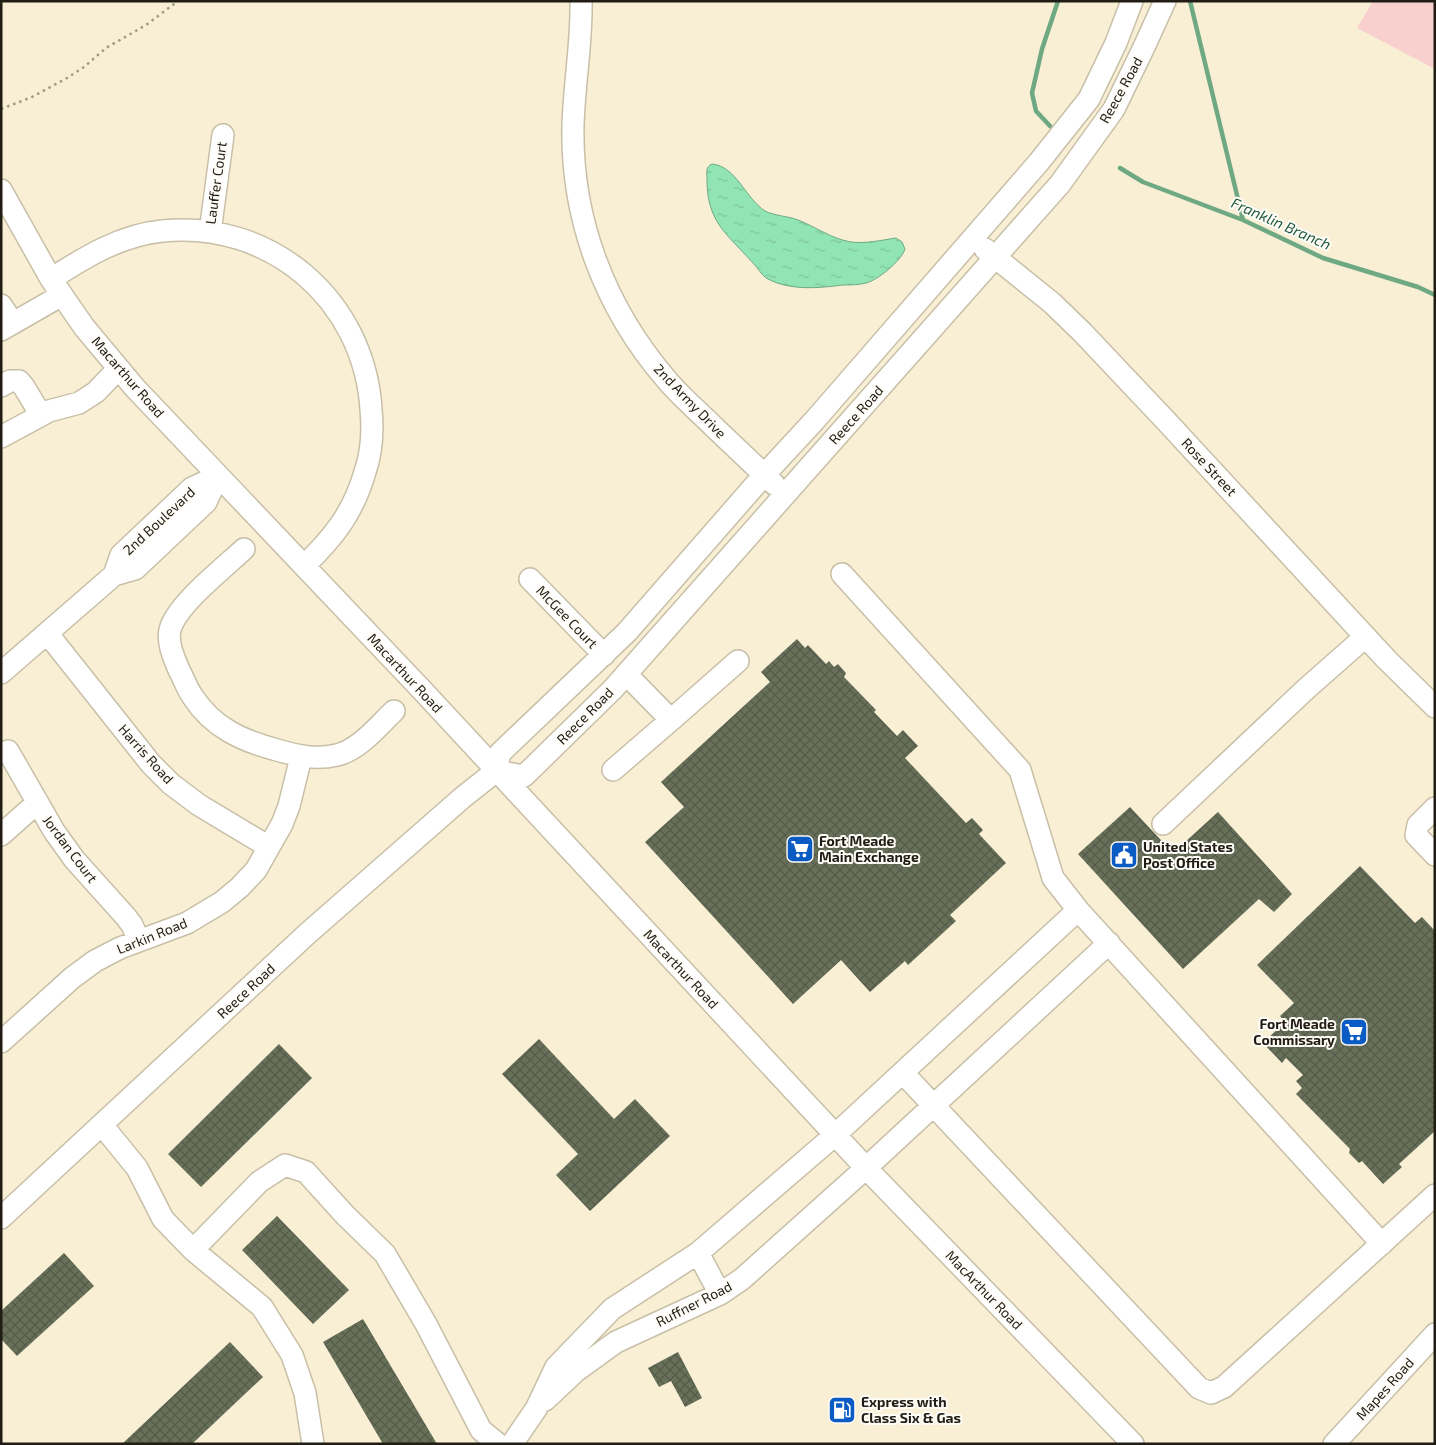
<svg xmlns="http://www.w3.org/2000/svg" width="1436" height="1445" font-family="'Exo 2',sans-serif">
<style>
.pitch{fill:#f8d0cd}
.water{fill:url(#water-ripples);stroke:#6fa984}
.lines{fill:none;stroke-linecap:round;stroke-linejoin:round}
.stream{stroke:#6fa984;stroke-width:4.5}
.building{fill:url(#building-cross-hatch)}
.minor-casing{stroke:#c8bfa7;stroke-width:24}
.path{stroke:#a09986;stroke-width:2.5;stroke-dasharray:2.5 4;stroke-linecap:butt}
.minor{stroke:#fff;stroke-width:21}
.labels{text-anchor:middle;stroke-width:4;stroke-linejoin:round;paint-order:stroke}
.street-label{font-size:14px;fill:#211d14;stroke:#fefcf7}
.poi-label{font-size:14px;font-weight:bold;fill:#211d14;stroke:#fefcf7;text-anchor:start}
.water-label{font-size:15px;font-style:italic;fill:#1e5b3c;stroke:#fefcf7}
</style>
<defs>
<pattern id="water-ripples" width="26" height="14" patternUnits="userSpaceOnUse" patternTransform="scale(1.25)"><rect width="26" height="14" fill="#91e5b4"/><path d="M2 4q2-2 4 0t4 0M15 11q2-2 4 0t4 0" fill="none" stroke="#7dc49a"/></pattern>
<pattern id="building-cross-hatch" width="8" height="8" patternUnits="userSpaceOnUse" patternTransform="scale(1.25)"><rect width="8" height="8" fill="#68705a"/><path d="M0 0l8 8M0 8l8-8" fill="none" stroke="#555b49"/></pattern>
</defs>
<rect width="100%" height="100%" fill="#f8efd5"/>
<path class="pitch" d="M1373,1H1435V69L1357,28Z"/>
<path class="water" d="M712,164C736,166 746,199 765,211C775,216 788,216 798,220C816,227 832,239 851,242C865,244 882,240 896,238L902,242L905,249C901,261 878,280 866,283C859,285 850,285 843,285C819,288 791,291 768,279C762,276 758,268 753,263C727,234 707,222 707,180C707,173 705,167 712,164Z"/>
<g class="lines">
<path class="stream" d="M1190,1L1243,220
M1050,126L1036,111L1032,93L1042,49L1058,1
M1120,168L1143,182L1243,220L1323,258L1418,287L1435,295"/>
</g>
<path class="building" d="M797,639L805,648L808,645L826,664L829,661L834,667L838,664L846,673L844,677L876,710L874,712L897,736L903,730L918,746L905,758L966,823L972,818L983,830L979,834L1006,863L950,915L956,921L908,965L905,961L870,992L841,960L793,1004L645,842L684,807L661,782L770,682L761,672Z
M1130,807L1173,853L1218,812L1292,894L1274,912L1259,899L1183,969L1078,854Z
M1360,866L1415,923L1422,917L1435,931V1131L1399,1164L1402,1167L1383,1184L1362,1161L1359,1163L1349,1153L1350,1149L1296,1094L1302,1088L1296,1081L1303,1075L1286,1058L1282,1063L1263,1043L1285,1022L1280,1016L1294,1003L1257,965Z
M539,1039L614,1119L635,1099L670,1136L590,1211L556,1175L578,1154L502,1074Z
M279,1044L312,1078L201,1187L168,1154Z
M277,1216L349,1290L313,1324L242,1250Z
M64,1253L94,1286L17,1356L1,1339V1311Z
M363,1319L437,1444H383L323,1342Z
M230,1342L263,1377L192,1444H122Z
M678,1352L702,1398L685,1407L671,1381L659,1387L648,1368Z"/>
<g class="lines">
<g class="minor-casing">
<path id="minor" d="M581,1C582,43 574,84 573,126C571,219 605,308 666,379C680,396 698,411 714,427C734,446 754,465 774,484
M1,190L51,279L84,327L135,388L421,689L866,1168L1133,1444
M210,232L223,135
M985,249L1052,303L1082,332L1168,423L1387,660L1435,707
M51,279C85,257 121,235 162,231C271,220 364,300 371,409C373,430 372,452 365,472C353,513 334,537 304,566
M1,305L13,323
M1,330L62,295
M1,386L10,381H19L24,387L41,415
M1,437L49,411L79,403L96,392L118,369
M244,549C225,567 176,605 170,630C167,643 174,658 179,670C184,679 187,689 193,697C213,728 243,741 277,750C298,756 316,760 337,755C359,750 378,726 394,711
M842,574L1020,770L1053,878L1078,910L1382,1244
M114,575L121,555L192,488L218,476
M530,579L604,655
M47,633L151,764L171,784L199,805L269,847
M1,673L114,575L135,569L206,502L218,476
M626,674L671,720L738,661
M8,751L54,831L74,859L126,917L132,925L139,941
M613,770L671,720
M496,771L524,776L613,689L1060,184L1114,109L1145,45L1165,1
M1435,808L1418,825L1416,835L1435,855
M1163,824L1306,689L1365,637
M1,835L37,803
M1,1042L72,978L95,961L120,948L187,923L222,902L240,887L256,870L282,824L289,806L301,757
M903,1073L1199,1388L1211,1393L1224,1387L1435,1195
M102,1125L137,1168L163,1219L193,1250L262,1307L292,1355L305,1393L313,1444
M1,1218L307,934L462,798L496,771L500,753L627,632L764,475L814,421L1039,162L1089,99L1116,43L1132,1
M193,1250L259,1182L285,1165L306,1172L345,1215L385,1254L426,1324L481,1430L498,1444
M698,1253L720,1294
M545,1400L576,1371L616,1342L720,1294L742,1279L866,1168L1109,943
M512,1444L536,1409L556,1367L612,1309L698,1253L835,1135L1078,910
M1334,1444L1435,1334"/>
</g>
<path class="path" d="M1,109L32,97L67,78L84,67L106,48L146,25L178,1"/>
<use href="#minor" class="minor"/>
</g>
<defs>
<g id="supermarket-square" transform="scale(1.4375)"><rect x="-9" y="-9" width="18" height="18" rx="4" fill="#0b5bc4" stroke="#fefcf7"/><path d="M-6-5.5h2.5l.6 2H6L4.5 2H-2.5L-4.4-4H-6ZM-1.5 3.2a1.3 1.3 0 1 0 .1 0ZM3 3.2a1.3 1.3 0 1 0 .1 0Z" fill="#fff"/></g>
<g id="civic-square" transform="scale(1.4375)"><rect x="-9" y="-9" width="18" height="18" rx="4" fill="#0b5bc4" stroke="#fefcf7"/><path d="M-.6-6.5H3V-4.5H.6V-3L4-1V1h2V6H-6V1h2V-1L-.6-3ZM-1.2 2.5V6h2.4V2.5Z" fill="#fff"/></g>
<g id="fuel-square" transform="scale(1.4375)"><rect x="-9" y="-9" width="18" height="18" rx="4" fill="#0b5bc4" stroke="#fefcf7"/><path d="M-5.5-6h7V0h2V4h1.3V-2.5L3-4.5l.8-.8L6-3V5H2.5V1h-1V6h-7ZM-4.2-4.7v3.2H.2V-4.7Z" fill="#fff"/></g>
</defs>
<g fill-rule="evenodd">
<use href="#supermarket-square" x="800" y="849"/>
<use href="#civic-square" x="1124" y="855"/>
<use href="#supermarket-square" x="1354" y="1032"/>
<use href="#fuel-square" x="842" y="1410"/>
</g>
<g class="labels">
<g class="street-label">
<text transform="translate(1121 90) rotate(-61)" y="5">Reece Road</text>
<text transform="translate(216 183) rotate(-82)" y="5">Lauffer Court</text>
<text transform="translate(128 377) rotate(49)" y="5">Macarthur Road</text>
<text transform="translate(690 401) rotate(46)" y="5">2nd Army Drive</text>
<text transform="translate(856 415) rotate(-48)" y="5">Reece Road</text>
<text transform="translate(1209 467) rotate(47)" y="5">Rose Street</text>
<text transform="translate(159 521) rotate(-43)" y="5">2nd Boulevard</text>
<text transform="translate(567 617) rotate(46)" y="5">McGee Court</text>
<text transform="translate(405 673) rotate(47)" y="5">Macarthur Road</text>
<text transform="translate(585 716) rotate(-45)" y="5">Reece Road</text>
<text transform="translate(146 754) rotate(48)" y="5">Harris Road</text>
<text transform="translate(70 849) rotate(53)" y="5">Jordan Court</text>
<text transform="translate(152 936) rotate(-22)" y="5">Larkin Road</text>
<text transform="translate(681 969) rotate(47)" y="5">Macarthur Road</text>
<text transform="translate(246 991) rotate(-43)" y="5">Reece Road</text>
<text transform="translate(984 1290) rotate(46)" y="5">MacArthur Road</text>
<text transform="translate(694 1304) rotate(-27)" y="5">Ruffner Road</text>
<text transform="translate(1385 1389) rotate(-48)" y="5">Mapes Road</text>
</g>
<g class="poi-label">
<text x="819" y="846">Fort Meade<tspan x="819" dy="16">Main Exchange</tspan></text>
<text x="1143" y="852">United States<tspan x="1143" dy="16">Post Office</tspan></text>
<text x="1335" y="1029" text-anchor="end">Fort Meade<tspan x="1335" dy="16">Commissary</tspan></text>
<text x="861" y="1407">Express with<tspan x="861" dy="16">Class Six &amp; Gas</tspan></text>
</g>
<g class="water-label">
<text transform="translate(1281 224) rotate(24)" y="5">Franklin Branch</text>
</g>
</g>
<rect width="1436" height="1445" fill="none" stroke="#211d14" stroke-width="5"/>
</svg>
